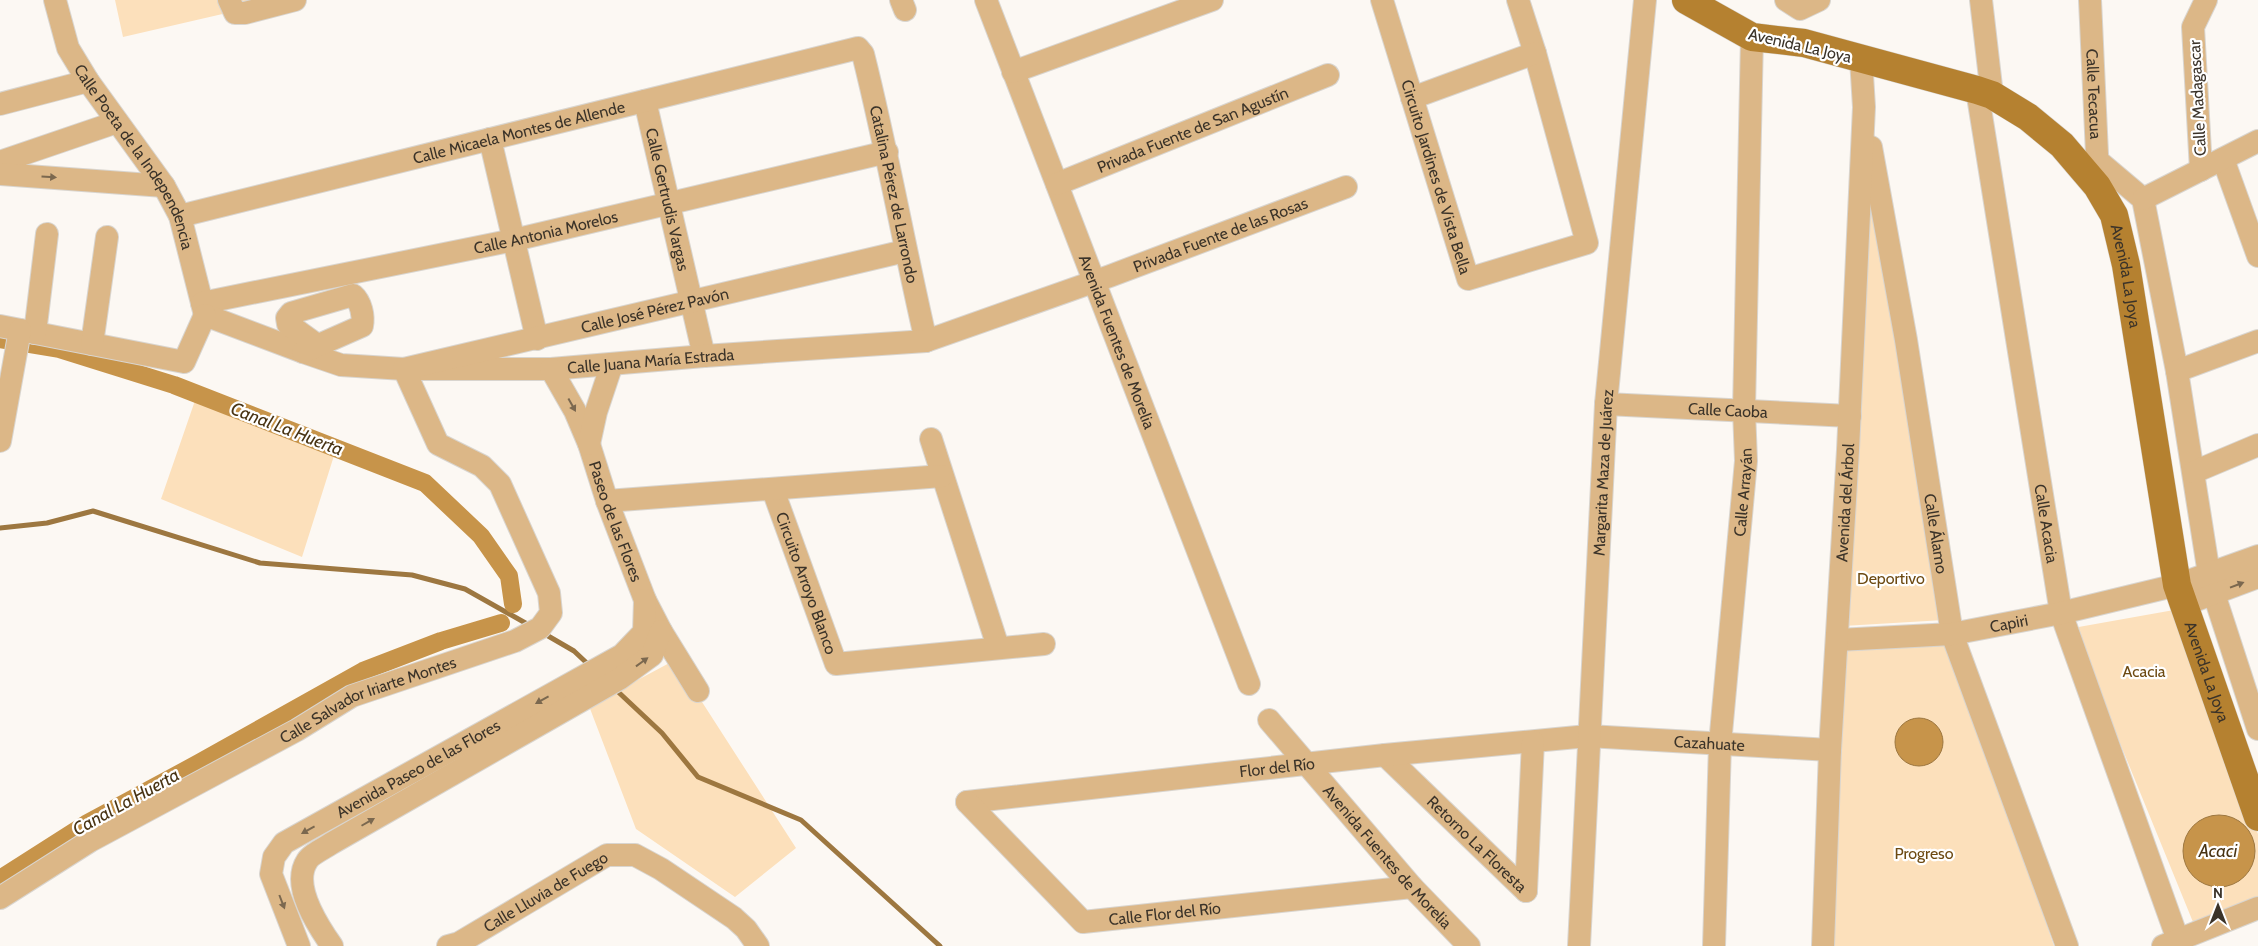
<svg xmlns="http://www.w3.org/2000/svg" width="2258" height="946" font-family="Cabin,sans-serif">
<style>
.green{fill:#fce0bb}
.water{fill:#c7944a;stroke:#9d7740}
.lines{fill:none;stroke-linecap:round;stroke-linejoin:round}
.stream{stroke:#9d7740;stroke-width:5}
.canal{stroke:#c7944a;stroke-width:18}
.minor-casing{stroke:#d9d5cf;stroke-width:24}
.major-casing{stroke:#d9d5cf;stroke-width:29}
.minor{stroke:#dcb787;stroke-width:22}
.major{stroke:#b58130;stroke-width:28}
.oneway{fill:#7b684f}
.labels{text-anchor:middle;stroke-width:4.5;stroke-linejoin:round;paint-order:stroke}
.street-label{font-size:16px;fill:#3b3329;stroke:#fff}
.park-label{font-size:16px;fill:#6d4a12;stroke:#fff}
.water-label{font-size:18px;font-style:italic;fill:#493414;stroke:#fff}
</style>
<rect width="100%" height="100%" fill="#fcf8f3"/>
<path class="green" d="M115,0H283L123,37Z
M1866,139L1944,620L1843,626Z
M199,389L338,443L302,557L161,499Z
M2174,610L2258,834V897L2193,922L2073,628Z
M1950,644L2054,946H1826L1844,645Z
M675,660L796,848L735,897L636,829L589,706Z"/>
<path class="water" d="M1895 742a24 24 0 1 1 48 0a24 24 0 1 1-48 0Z
M2183 851a36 36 0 1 1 72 0a36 36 0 1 1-72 0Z"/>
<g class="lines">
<path class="stream" d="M0,528L47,523L93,511L260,563L412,575L465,589L529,625
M543,633L574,651L591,667
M614,688L662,733L698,777L801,820L940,946"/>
<path class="canal" d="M0,339L59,349L174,385L425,483L481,536L509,576L513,604
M0,879L86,824L199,763L363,671L441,641L501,623"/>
<g class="minor-casing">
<g id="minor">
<path id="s1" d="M55,0L68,48L88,81L164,186L180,216L205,315"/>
<path d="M229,0L235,13H245L295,0"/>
<path d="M901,0L905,10"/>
<path id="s2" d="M986,0L1249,684"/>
<path id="s3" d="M1382,0L1468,279L1587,243L1535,53L1518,0"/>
<path d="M1786,0L1800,9L1819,0"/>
<path d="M1981,0L1992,95"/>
<path id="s4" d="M2090,0L2098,176"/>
<path d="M1013,72L1212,0"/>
<path id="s5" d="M1977,90L2061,613L2178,940"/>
<path d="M1412,98L1535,53"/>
<path id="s6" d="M645,101L704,356"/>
<path d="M0,104L88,81"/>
<path d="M490,139L537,339"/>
<path id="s7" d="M1871,147L1906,340L1952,634L2067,946"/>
<path d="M2223,159L2258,256"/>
<path d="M2098,161L2143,199L2177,371L2209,574L2214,594L2258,729"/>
<path d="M0,162L117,122"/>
<path d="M2201,170L2193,27L2206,0"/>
<path d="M0,174L164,186"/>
<path id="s8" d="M1057,184L1328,75"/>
<path d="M2143,199L2258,141"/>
<path id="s9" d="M180,216L858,48L863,54C887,149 904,246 926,341"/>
<path id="s10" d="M202,303L514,240L887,152"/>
<path id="s11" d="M205,315L303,352L341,365L404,369H551L704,356L926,341L1110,276L1346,187"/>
<path d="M0,326L184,362L205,315"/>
<path d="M35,333L47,234"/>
<path d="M92,344L107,237"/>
<path d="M303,352L362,326C364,316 361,302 353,295L291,313L287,318L288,324L317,345"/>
<path id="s12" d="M551,369L575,411L589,444L607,501L645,600L661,631L698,691"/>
<path d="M2177,371L2258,341"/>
<path id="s13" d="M1606,404L1850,416"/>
<path d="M931,439L998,647"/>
<path d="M0,441L20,330"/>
<path d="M589,444L596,412L612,364"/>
<path d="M2194,472L2258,445"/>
<path id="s14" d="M773,490L836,664L1044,644"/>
<path d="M607,501L942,476"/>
<path d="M2183,605L2258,577"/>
<path id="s15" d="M1838,640L1952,634L2061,613L2177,585L2258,556"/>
<path id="s16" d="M1269,720L1412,887L1469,946"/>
<path id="s17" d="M1385,755L1526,891"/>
<path id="s18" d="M967,802L1385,755L1588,736L1830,750"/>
<path id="s19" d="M967,802L1083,922L1412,887"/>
<path d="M1526,891L1533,742"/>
<path id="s20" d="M0,898L90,841L297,730L352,696L515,641L540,628L551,613L549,593L500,484L482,466L438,444L404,369L905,251"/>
<path id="s21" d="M299,946L271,874L274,857L284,843L622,655L644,632L645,600"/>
<path d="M332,946C318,926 291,886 307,861C311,854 325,848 332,843L619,679L652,655L661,631"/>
<path id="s22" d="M448,946L459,943L607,855H635L661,869L734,918L746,929L758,946"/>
<path id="s23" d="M1579,946L1606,404L1645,0"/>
<path id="s24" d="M1714,946L1720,744L1746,461L1744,410L1752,37"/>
<path id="s25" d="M1823,946L1830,750L1848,450L1864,107L1861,59"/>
<path d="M2163,946L2258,908"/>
</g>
</g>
<g class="major-casing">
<g id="major">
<path id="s26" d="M1686,0L1752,37L1804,43L1977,90L1992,95L2028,117L2062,145L2097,186L2114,215L2126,265L2177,585L2258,817"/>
</g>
</g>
<use href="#minor" class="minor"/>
<use href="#major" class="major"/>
</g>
<defs><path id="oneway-solid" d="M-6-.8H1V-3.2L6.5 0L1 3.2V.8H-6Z" transform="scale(1.25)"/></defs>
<g class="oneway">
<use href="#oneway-solid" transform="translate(49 177) rotate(4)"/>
<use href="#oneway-solid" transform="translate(572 405) rotate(61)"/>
<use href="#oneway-solid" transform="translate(2237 585) rotate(-21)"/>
<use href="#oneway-solid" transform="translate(642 662) rotate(-36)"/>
<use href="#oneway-solid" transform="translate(542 700) rotate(151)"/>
<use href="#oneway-solid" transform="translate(368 822) rotate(-30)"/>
<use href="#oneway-solid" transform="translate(308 830) rotate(151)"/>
<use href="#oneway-solid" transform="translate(282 902) rotate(69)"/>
</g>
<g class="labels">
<g class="street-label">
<text transform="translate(1800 45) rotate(13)" y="6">Avenida La Joya</text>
<text dy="6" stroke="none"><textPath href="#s4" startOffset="94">Calle Tecacua</textPath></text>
<text transform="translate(2197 98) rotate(-93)" y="6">Calle Madagascar</text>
<text dy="6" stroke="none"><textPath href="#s8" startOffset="146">Privada Fuente de San Agustín</textPath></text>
<text dy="6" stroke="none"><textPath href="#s9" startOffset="349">Calle Micaela Montes de Allende</textPath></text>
<text dy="6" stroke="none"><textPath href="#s1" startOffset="178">Calle Poeta de la Independencia</textPath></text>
<text dy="6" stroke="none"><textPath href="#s3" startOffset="185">Circuito Jardines de Vista Bella</textPath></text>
<text dy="6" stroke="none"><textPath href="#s9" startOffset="850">Catalina Pérez de Larrondo</textPath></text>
<text dy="6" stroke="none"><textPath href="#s6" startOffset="101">Calle Gertrudis Vargas</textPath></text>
<text dy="6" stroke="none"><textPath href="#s10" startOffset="351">Calle Antonia Morelos</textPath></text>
<text dy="6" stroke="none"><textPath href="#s11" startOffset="1044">Privada Fuente de las Rosas</textPath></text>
<text dy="6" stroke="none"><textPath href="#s26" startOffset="559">Avenida La Joya</textPath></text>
<text dy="6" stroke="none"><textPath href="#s20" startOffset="1179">Calle José Pérez Pavón</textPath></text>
<text dy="6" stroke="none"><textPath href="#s2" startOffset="366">Avenida Fuentes de Morelia</textPath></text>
<text dy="6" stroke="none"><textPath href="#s11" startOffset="455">Calle Juana María Estrada</textPath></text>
<text dy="6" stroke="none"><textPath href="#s13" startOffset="122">Calle Caoba</textPath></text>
<text dy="6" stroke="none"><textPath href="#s23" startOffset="474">Margarita Maza de Juárez</textPath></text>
<text dy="6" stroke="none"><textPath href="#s24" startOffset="455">Calle Arrayán</textPath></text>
<text dy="6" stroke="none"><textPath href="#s25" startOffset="444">Avenida del Árbol</textPath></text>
<text dy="6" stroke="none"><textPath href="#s12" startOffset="166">Paseo de las Flores</textPath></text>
<text dy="6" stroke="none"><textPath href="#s5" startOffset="439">Calle Acacia</textPath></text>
<text dy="6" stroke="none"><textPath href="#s7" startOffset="392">Calle Álamo</textPath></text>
<text dy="6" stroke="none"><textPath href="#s14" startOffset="99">Circuito Arroyo Blanco</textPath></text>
<text dy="6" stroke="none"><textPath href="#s15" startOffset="172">Capiri</textPath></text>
<text dy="6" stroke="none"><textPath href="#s26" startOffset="964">Avenida La Joya</textPath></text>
<text dy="6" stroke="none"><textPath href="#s20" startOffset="419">Calle Salvador Iriarte Montes</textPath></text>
<text dy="6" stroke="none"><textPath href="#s18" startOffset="746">Cazahuate</textPath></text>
<text dy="6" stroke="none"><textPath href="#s18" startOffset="312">Flor del Río</textPath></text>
<text dy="6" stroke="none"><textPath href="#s21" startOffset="265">Avenida Paseo de las Flores</textPath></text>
<text dy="6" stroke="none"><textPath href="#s17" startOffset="128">Retorno La Floresta</textPath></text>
<text dy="6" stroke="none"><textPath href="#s16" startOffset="181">Avenida Fuentes de Morelia</textPath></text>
<text dy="6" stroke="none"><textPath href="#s22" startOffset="112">Calle Lluvia de Fuego</textPath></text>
<text dy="6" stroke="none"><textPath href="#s19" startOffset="249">Calle Flor del Río</textPath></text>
</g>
<g class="park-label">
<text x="1891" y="584">Deportivo</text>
<text x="2144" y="677">Acacia</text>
<text x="1924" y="859">Progreso</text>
</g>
<g class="water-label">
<text transform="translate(287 429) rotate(21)" y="6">Canal La Huerta</text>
<text transform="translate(126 802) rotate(-29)" y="6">Canal La Huerta</text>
<text x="2218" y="857">Acaci</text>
</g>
</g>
<g transform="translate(2218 906)" stroke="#ffffff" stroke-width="4" paint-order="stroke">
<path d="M0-4L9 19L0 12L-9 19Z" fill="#3b3329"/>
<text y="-8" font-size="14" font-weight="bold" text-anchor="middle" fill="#3b3329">N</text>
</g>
</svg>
